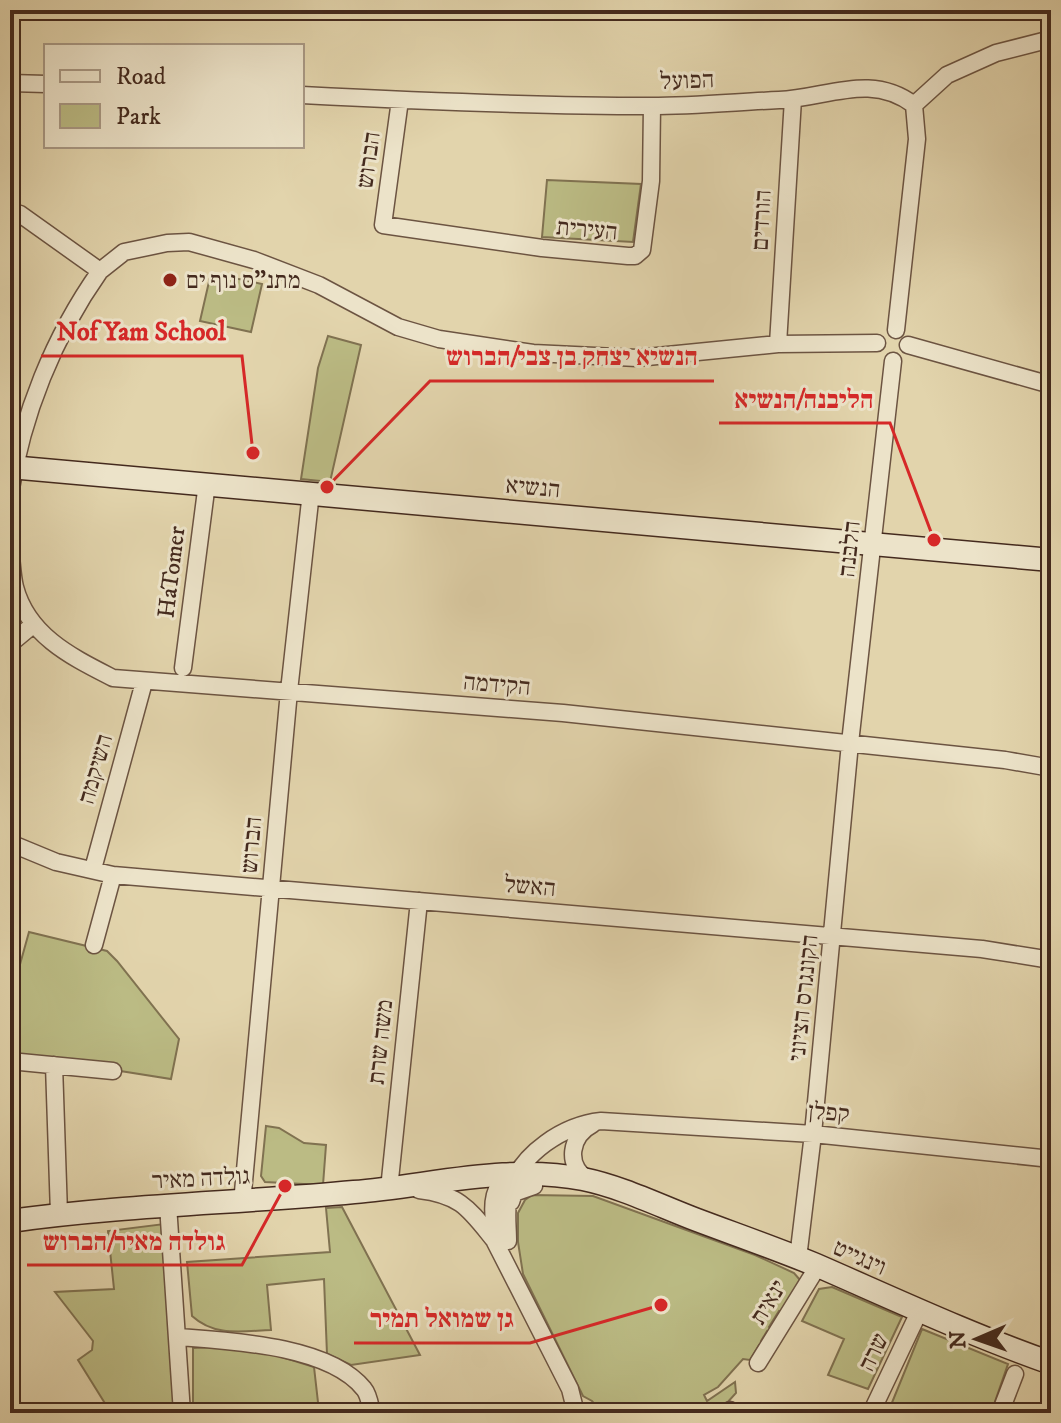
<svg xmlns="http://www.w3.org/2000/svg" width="1061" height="1423" font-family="'IM FELL DW Pica','Frank Ruhl Libre',serif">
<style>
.green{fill:#bbbb84;stroke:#807251;stroke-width:2}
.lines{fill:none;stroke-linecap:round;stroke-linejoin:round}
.street-casing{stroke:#6c5442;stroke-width:19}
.secondary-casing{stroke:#442a1e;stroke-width:25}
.street{stroke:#ece3c9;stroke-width:16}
.secondary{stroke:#ece3c9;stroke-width:22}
.poi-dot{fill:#8f2418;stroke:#ece3c9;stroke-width:3}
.labels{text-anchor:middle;stroke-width:6;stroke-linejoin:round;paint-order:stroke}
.street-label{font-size:24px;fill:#442a1e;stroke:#ece3c9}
.poi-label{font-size:24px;fill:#442a1e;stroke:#ece3c9;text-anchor:start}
.leader{fill:none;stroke:#d62828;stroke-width:3}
.callout-dot{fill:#d62828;stroke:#ece3c9;stroke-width:3}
.callout-label{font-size:26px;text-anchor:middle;font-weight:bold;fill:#d62828;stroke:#ece3c9;stroke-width:6;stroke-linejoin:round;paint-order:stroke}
</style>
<rect width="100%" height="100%" fill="#e2d4ac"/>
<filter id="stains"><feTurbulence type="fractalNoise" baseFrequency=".0025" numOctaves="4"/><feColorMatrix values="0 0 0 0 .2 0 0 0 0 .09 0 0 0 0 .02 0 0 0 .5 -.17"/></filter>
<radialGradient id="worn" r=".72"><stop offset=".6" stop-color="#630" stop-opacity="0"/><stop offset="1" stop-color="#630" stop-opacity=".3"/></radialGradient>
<path class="green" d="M547,180L641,184L633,242L542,237Z
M211,273L262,284L251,332L200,321Z
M328,336L361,345L330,482L301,479L318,368Z
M29,932L107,951L117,961L179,1039L171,1079L114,1070L10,1059V967L19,968Z
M266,1126L279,1128L304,1143L326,1145L323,1185L265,1182L261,1176Z
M532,1195L593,1196L755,1255L794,1273L800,1280L783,1312L779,1311L769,1327L774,1330L772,1334L767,1331L761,1341L766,1345L764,1348L759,1345L750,1360L743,1359L718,1387L704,1395L707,1401L735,1382L736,1393L726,1404L716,1405L709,1413H602L592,1401L583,1396L523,1274L518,1242V1213L525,1200Z
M342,1207L420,1355L351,1365L327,1354L324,1279L267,1285L271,1330C242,1331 215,1337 192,1316L187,1262L330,1252L326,1208Z
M164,1224L176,1413H111L78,1360L92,1350L93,1341L55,1292L114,1289L108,1231Z
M832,1287L902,1317L868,1389L828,1375L844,1339L802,1321L819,1289Z
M922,1329L1008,1364L991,1413H910L891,1405Z
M215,1347L269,1353L314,1367L319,1411L363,1410L364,1413H193V1348Z"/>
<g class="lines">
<g class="street-casing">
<path id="street" d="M10,83L46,84
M302,95C418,101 534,106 651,106C693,106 736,102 779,100C827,98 871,72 914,105
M400,100L383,225L542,248L628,256H635L642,250L651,181L652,106
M914,105L947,75L996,53L1051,39
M10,211L20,214L100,271L124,252L167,243L189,242L254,260L319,285L398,327L439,339L533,353L637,358L778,344L877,343
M896,330L917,139L914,105
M778,344L793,99
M908,345L1051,385
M10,494C22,415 54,336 100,271
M10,549C12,561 12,575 15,587C28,636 72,657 113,678L563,713L1005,760L1051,768
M10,644L34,624
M183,668L207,483
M10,843L56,862L113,875L982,949L1051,960
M93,869L144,682
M94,945L113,875
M10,1061L113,1071
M54,1065L59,1214
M588,1180C565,1165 570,1136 593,1124
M389,1189L419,901
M419,1190C461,1195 469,1209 494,1240L570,1389L576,1413
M511,1202L514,1193L534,1186
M242,1203L289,691L311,492
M168,1205L182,1413
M508,1241C508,1225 505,1206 510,1190C521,1153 564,1125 601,1121L813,1134L1051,1159
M498,1242C494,1226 489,1200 499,1186
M798,1258L813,1134L850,743L893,361
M177,1337C230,1341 329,1345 364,1389C369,1395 370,1405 372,1413
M758,1363L818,1266
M10,1407L14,1413
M727,1413L730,1410
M871,1413L919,1312
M1000,1413L1015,1374"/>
</g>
<g class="secondary-casing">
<path id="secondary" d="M10,467L1051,560
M10,1221C124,1205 239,1203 354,1192C429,1186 508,1164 583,1179C622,1187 660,1206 697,1220C737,1235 777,1249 816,1265C894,1299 971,1335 1051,1363"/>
</g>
<use href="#street" class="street"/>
<use href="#secondary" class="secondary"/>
</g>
<circle class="poi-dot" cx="170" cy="280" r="8"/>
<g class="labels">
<g class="street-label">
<text transform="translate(687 80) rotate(-2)" y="8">הפועל</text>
<text transform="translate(368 160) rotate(-82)" y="8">הברוש</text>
<text transform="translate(761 220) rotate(-87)" y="8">הורדים</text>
<text transform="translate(587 229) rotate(5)" y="8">העירית</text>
<text transform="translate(533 487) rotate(5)" y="8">הנשיא</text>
<text transform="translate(849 549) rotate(-84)" y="8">הלבנה</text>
<text transform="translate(171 572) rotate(-83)" y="8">HaTomer</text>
<text transform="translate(497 684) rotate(5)" y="8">הקידמה</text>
<text transform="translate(95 769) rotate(-74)" y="8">השיקמה</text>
<text transform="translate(251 845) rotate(-85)" y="8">הברוש</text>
<text transform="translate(530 886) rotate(5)" y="8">האשל</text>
<text transform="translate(803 998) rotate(-84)" y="8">הקונגרס הציוני</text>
<text transform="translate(380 1042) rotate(-84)" y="8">משה שרת</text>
<text transform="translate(829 1112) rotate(5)" y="8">קפלן</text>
<text transform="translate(201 1178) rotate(-3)" y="8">גולדה מאיר</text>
<text transform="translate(860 1257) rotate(24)" y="8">וינגייט</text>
<text transform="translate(768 1302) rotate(-58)" y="8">ינאית</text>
<text transform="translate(873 1352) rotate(-64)" y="8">שרה</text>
</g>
<g class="poi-label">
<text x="186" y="288">מתנ"ס נוף ים</text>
</g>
</g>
<path class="leader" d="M253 453L242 356H41M327 487L430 381H714M934 540L890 423H719M285 1186L242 1265H27M661 1305L530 1343H354"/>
<g class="callout-dot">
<circle cx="253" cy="453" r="8"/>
<circle cx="327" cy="487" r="8"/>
<circle cx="934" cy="540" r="8"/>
<circle cx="285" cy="1186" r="8"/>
<circle cx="661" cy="1305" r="8"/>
</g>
<g class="callout-label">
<text x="141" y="340">Nof Yam School</text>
<text x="572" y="365">הנשיא יצחק בן צבי/הברוש</text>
<text x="804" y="408">הליבנה/הנשיא</text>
<text x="134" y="1250">גולדה מאיר/הברוש</text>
<text x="442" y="1327">גן שמואל תמיר</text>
</g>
<rect width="1061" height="1423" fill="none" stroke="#e2d4ac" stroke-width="40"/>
<rect x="12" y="12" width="1037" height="1399" fill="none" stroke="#442a1e" stroke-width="4"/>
<rect x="20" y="20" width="1021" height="1383" fill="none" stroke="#442a1e" stroke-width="2"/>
<rect x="44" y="44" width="260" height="104" fill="#ece3c9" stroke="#a99985" stroke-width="2"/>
<rect x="60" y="70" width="40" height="12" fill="#ece3c9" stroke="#a99985" stroke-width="2"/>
<text x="116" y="84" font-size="24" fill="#442a1e">Road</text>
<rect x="60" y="104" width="40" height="24" fill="#bbbb84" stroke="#a99985" stroke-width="2"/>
<text x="116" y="124" font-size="24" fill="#442a1e">Park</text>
<g transform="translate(977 1339) rotate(268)" stroke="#ece3c9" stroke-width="6" paint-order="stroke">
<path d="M0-6L14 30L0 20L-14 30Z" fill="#442a1e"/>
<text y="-12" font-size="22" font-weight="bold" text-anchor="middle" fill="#442a1e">N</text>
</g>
<rect width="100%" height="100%" filter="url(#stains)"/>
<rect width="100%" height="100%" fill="url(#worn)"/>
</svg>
